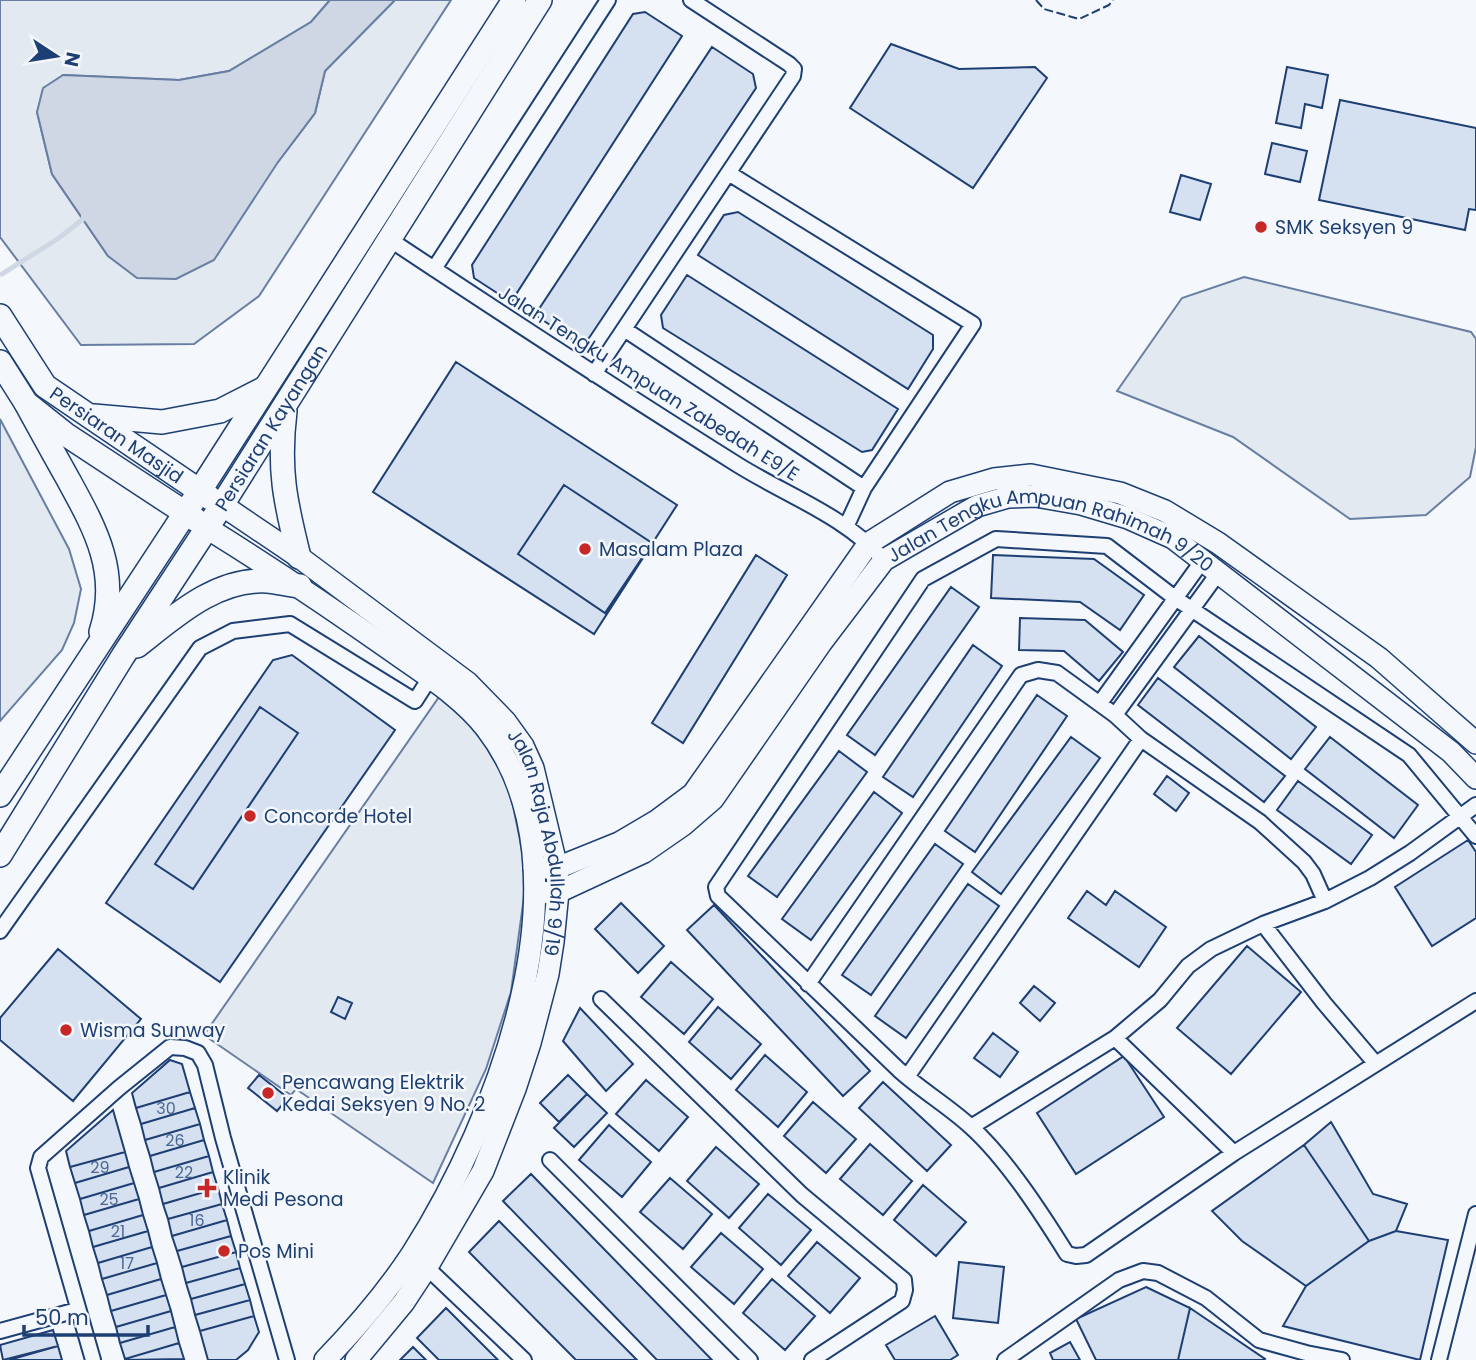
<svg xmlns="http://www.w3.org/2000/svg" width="1476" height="1360" font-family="Poppins,sans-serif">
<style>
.green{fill:#e3e9f0;stroke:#687fa3;stroke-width:2}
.water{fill:#cfd7e4;stroke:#687fa3;stroke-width:2}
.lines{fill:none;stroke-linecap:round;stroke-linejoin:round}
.stream{stroke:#cfd7e4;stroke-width:5}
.building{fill:#d5e0f0;stroke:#1d3f73;stroke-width:2}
.street-casing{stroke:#1d3f73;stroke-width:18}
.secondary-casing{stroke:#1d3f73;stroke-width:24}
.primary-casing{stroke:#1d3f73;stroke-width:26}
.street{stroke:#f4f7fb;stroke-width:14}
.secondary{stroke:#f4f7fb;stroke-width:21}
.primary{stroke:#f4f7fb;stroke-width:23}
.fence{stroke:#1d3f73;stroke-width:2;stroke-dasharray:9 3.5;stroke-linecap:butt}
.poi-dot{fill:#c62828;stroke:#f4f7fb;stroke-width:2.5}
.labels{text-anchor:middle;stroke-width:5;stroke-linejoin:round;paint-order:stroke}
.number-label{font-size:16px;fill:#4b6792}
.poi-label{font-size:19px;fill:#1d3f73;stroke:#f4f7fb;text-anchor:start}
.street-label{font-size:19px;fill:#1d3f73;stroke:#f4f7fb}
</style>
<rect width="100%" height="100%" fill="#f4f7fb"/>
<path class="green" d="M0,0H330L311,22L229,71L179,80L63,75L37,112L52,174L108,256L278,162L315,113L325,71L395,0H451L259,296L194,344L81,345L0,237Z
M1244,277L1471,332L1476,339V447L1470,477L1426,515L1350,519L1233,437L1117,391L1182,298Z
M0,419L69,549L81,589L74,623L62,650L0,721Z
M439,697L465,719L484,743L509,786L527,875L511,992L486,1069L433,1183L296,1089L291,1095L204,1035Z"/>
<path class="water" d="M330,0H395L325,71L315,113L278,162L214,260L176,279L137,278L108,256L52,174L37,112L43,88L63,75L179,80L229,71L311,22Z"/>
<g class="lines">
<path class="stream" d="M2,274L59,238L83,219L84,214"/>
</g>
<path class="building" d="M645,12L682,36L511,302L474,278L472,265L633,14Z
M891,44L959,69L1035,67L1047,78L973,188L850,108Z
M712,47L753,74L756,88L589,338L576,342L535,315Z
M1287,67L1328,75L1322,108L1305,104L1301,128L1276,123Z
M1340,100L1476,128V210L1469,209L1465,230L1319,200Z
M1272,143L1307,151L1300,182L1265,174Z
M1181,175L1211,184L1200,220L1170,212Z
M738,212L933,335V349L908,389L698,255L724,215Z
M687,275L898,409L872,450L862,452L663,328L661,315Z
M456,362L677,505L594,634L373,492Z
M564,485L652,543L605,613L518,554Z
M756,555L787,575L683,743L652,723Z
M993,555L1094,559L1144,595L1120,630L1080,602L991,598Z
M951,587L979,607L875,755L847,735Z
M1020,618L1085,620L1123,652L1099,681L1064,651L1019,650Z
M1199,636L1316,727L1291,759L1174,667Z
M973,645L1002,666L913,797L883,777Z
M292,655L395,730L220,982L106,903L273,660Z
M1158,678L1285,776L1264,802L1138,705Z
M1037,695L1067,716L975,852L945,831Z
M260,707L298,733L193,889L155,864Z
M1071,737L1100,758L1001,894L972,872Z
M1330,737L1418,805L1394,838L1305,769Z
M839,751L867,772L777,897L748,876Z
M1167,776L1189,793L1176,811L1154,794Z
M1298,781L1372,835L1351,864L1277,810Z
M874,792L902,813L811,940L782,919Z
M1468,840L1476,852V918L1432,946L1395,887Z
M935,844L963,864L871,995L842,975Z
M968,884L999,906L906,1038L875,1016Z
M1087,891L1106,905L1115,891L1166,927L1139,967L1068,918Z
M621,903L664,946L638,973L595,929Z
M714,905L870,1071L843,1096L687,930Z
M1247,946L1301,992L1231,1074L1177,1028Z
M58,949L141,1019L73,1101L0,1040V1018Z
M671,962L713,999L684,1034L641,997Z
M1034,986L1055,1003L1040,1021L1020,1003Z
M338,997L352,1003L345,1019L331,1012Z
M718,1007L761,1044L731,1079L689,1042Z
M580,1008L633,1064L606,1091L563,1041Z
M993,1033L1018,1052L1000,1077L974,1058Z
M765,1055L807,1092L778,1127L736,1090Z
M1124,1056L1164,1117L1076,1174L1037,1113Z
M170,1060L182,1064L190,1092L136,1108L132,1093Z
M259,1075L288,1098L277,1111L248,1088Z
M568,1075L587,1094L559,1122L540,1103Z
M646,1080L688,1117L659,1151L616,1114Z
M883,1082L951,1145L927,1171L859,1108Z
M190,1092L195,1108L141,1124L136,1108Z
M587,1094L607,1113L574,1147L554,1128Z
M813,1102L856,1139L826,1173L784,1136Z
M195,1108L200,1124L145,1140L141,1124Z
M113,1110L125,1152L70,1167L66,1151Z
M1331,1122L1373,1194L1407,1204L1396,1231L1369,1241L1304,1145Z
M200,1124L204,1140L150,1156L145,1140Z
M609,1125L651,1162L622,1197L579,1160Z
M204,1140L209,1156L154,1172L150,1156Z
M870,1144L912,1181L883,1215L840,1179Z
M1304,1145L1369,1241L1306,1286L1242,1241L1212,1211Z
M716,1147L759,1184L729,1218L687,1181Z
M125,1152L129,1167L75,1183L70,1167Z
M209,1156L213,1172L159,1188L154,1172Z
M129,1167L134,1183L80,1199L75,1183Z
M213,1172L218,1188L163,1204L159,1188Z
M531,1174L712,1360H657L503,1201Z
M670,1178L712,1214L683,1249L640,1212Z
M134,1183L139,1199L84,1215L80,1199Z
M923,1185L966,1222L936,1256L894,1220Z
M218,1188L222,1204L168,1219L163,1204Z
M768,1194L811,1230L781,1265L739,1228Z
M139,1199L143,1215L89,1231L84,1215Z
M222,1204L227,1220L172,1236L168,1219Z
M143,1215L148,1231L93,1247L89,1231Z
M227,1220L231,1236L177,1251L172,1236Z
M499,1221L637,1360H576L469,1252Z
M148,1231L152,1247L98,1263L93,1247Z
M1396,1231L1448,1240L1420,1360L1283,1326L1306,1286L1369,1241Z
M721,1233L763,1269L734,1304L691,1267Z
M231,1236L236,1252L182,1267L177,1251Z
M817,1242L860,1278L830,1313L788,1276Z
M152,1247L157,1263L102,1279L98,1263Z
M236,1252L240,1268L186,1283L182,1267Z
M959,1262L1004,1267L998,1323L953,1318Z
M157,1263L161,1279L107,1295L102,1279Z
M240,1268L245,1284L191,1299L186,1283Z
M161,1279L166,1295L111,1311L107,1295Z
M772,1279L815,1316L785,1350L743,1313Z
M245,1284L250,1300L195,1315L191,1299Z
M1146,1287L1190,1308L1178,1360H1096L1076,1319Z
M166,1295L171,1311L116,1327L111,1311Z
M250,1300L254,1316L200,1331L195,1315Z
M446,1308L498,1360H439L417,1338Z
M1190,1308L1265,1359L1264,1360H1178Z
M171,1311L175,1327L120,1343L116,1327Z
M254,1316L259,1332L248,1350L236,1360H208L200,1331Z
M935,1316L958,1355L950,1360H895L886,1345Z
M175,1327L179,1343L125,1359L120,1343Z
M53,1330L58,1346L3,1360L0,1345Z
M1070,1342L1080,1360H1053L1050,1353Z
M179,1343L184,1359L125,1360V1359Z
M58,1346L62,1360H9Z
M413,1347L426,1360H400Z"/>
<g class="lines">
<g class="street-casing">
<path id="street" d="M730,174L973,324L864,488L846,527
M389,239C505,316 620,391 738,465C786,495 845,516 884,560
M434,269L608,0
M624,329L864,488
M594,374L793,76L794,69L789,64L691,0
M1100,703L1203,560
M1115,715L1219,572
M1476,836L1409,755L1175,598L1107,546L996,539L923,579L716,887L718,896C778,954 838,1012 899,1070C921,1090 948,1106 970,1126C1006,1158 1042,1214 1067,1254L1076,1256L1086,1255L1234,1153L1476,1001
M1263,924L1324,1003L1376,1064
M0,931L200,648L233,631L290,624L415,701L424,687L436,674
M808,984L1021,675L1038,670L1057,673L1115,715L1141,739L1260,822L1304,862L1313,874L1325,901
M601,999L802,1195L904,1280L905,1290L902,1301L812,1360
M1115,1038L1234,1153
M907,1077L1141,739
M971,1127L1115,1038L1160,1000L1188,966L1211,949L1263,924L1325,901L1370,878L1410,853L1476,805
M550,1160L750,1360
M421,1262L524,1360
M0,1331L77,1310
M93,1360L38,1168L41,1157L119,1088L170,1047L185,1048L198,1053L205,1065L223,1138L287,1360
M1005,1360L1119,1280L1143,1271L1158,1273L1206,1298L1259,1340L1306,1353L1342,1360
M1439,1360L1476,1214"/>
</g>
<g class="secondary-casing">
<g id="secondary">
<path id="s1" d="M222,505L299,557L468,683L505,721L523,746L533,768L557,868L558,892L553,942L548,974L530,1043L515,1089L483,1171L427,1267L404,1302L356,1360"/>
<path d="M207,528C270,567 331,608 392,651C424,674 461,696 486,728C596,870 497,1121 412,1254C387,1292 357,1327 325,1360"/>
<path d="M534,868H557L619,843L658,820L693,794L869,543L950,492L994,479L1031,475L1120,493L1165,511L1218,543L1379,658L1476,743"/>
<path id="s2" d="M535,893L558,892L644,852L683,825L713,799L821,643L884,560L977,506L1008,497L1036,496L1081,504L1128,518L1173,538L1451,752L1476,778"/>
</g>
</g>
<g class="primary-casing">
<g id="primary">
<path id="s3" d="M0,316L45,386L210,498"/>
<path d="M0,362L26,403L65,434L196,520"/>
<path d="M26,403C40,429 54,454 68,479C96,530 120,573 101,632"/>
<path d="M285,411C278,469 285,501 299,557"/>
<path d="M94,416L162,422L220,411L263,389"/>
<path d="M137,646C174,617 216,578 267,581C278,582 289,585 300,586"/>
<path d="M0,795L199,492L514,0"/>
<path id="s4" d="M0,855L123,656L222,505L540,0"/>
</g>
</g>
<use href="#street" class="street"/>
<use href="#secondary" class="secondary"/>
<use href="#primary" class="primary"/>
<path class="fence" d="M1036,0L1044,9L1079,19L1109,5L1113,0"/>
</g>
<g class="poi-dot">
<circle cx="1261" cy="227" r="7"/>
<circle cx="585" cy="549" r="7"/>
<circle cx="250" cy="816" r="7"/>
<circle cx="66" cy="1030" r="7"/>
<circle cx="268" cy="1093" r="7"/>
<path d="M203.5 1177.5h7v7h7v7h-7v7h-7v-7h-7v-7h7z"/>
<circle cx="224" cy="1251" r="7"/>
</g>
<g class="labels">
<g class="number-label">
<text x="166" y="1114">30</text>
<text x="175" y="1146">26</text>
<text x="100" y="1173">29</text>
<text x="184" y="1178">22</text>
<text x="109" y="1205">25</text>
<text x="197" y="1226">16</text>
<text x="118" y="1237">21</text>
<text x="127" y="1269">17</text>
</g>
<g class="poi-label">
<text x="1275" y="234">SMK Seksyen 9</text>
<text x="599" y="556">Masalam Plaza</text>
<text x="264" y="823">Concorde Hotel</text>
<text x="80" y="1037">Wisma Sunway</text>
<text x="282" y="1089">Pencawang Elektrik<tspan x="282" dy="22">Kedai Seksyen 9 No. 2</tspan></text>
<text x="223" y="1184">Klinik<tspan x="223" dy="22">Medi Pesona</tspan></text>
<text x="238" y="1258">Pos Mini</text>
</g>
<g class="street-label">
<text transform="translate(649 383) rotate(32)" y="7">Jalan Tengku Ampuan Zabedah E9/E</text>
<text dy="7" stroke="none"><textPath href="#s4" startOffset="506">Persiaran Kayangan</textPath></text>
<text dy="7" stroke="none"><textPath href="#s3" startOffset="170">Persiaran Masjid</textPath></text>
<text dy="7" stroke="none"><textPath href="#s2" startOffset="682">Jalan Tengku Ampuan Rahimah 9/20</textPath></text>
<text dy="7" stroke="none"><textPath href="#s1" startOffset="486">Jalan Raja Abdullah 9/19</textPath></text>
</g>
</g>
<g transform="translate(56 56) rotate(102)" stroke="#f4f7fb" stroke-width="5" paint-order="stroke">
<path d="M0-5L12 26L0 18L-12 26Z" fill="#1d3f73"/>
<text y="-10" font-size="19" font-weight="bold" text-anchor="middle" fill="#1d3f73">N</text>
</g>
<path d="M24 1325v10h124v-10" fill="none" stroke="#1d3f73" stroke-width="3.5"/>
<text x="35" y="1325" font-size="21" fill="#1d3f73" stroke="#f4f7fb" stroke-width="5" paint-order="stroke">50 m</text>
</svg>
